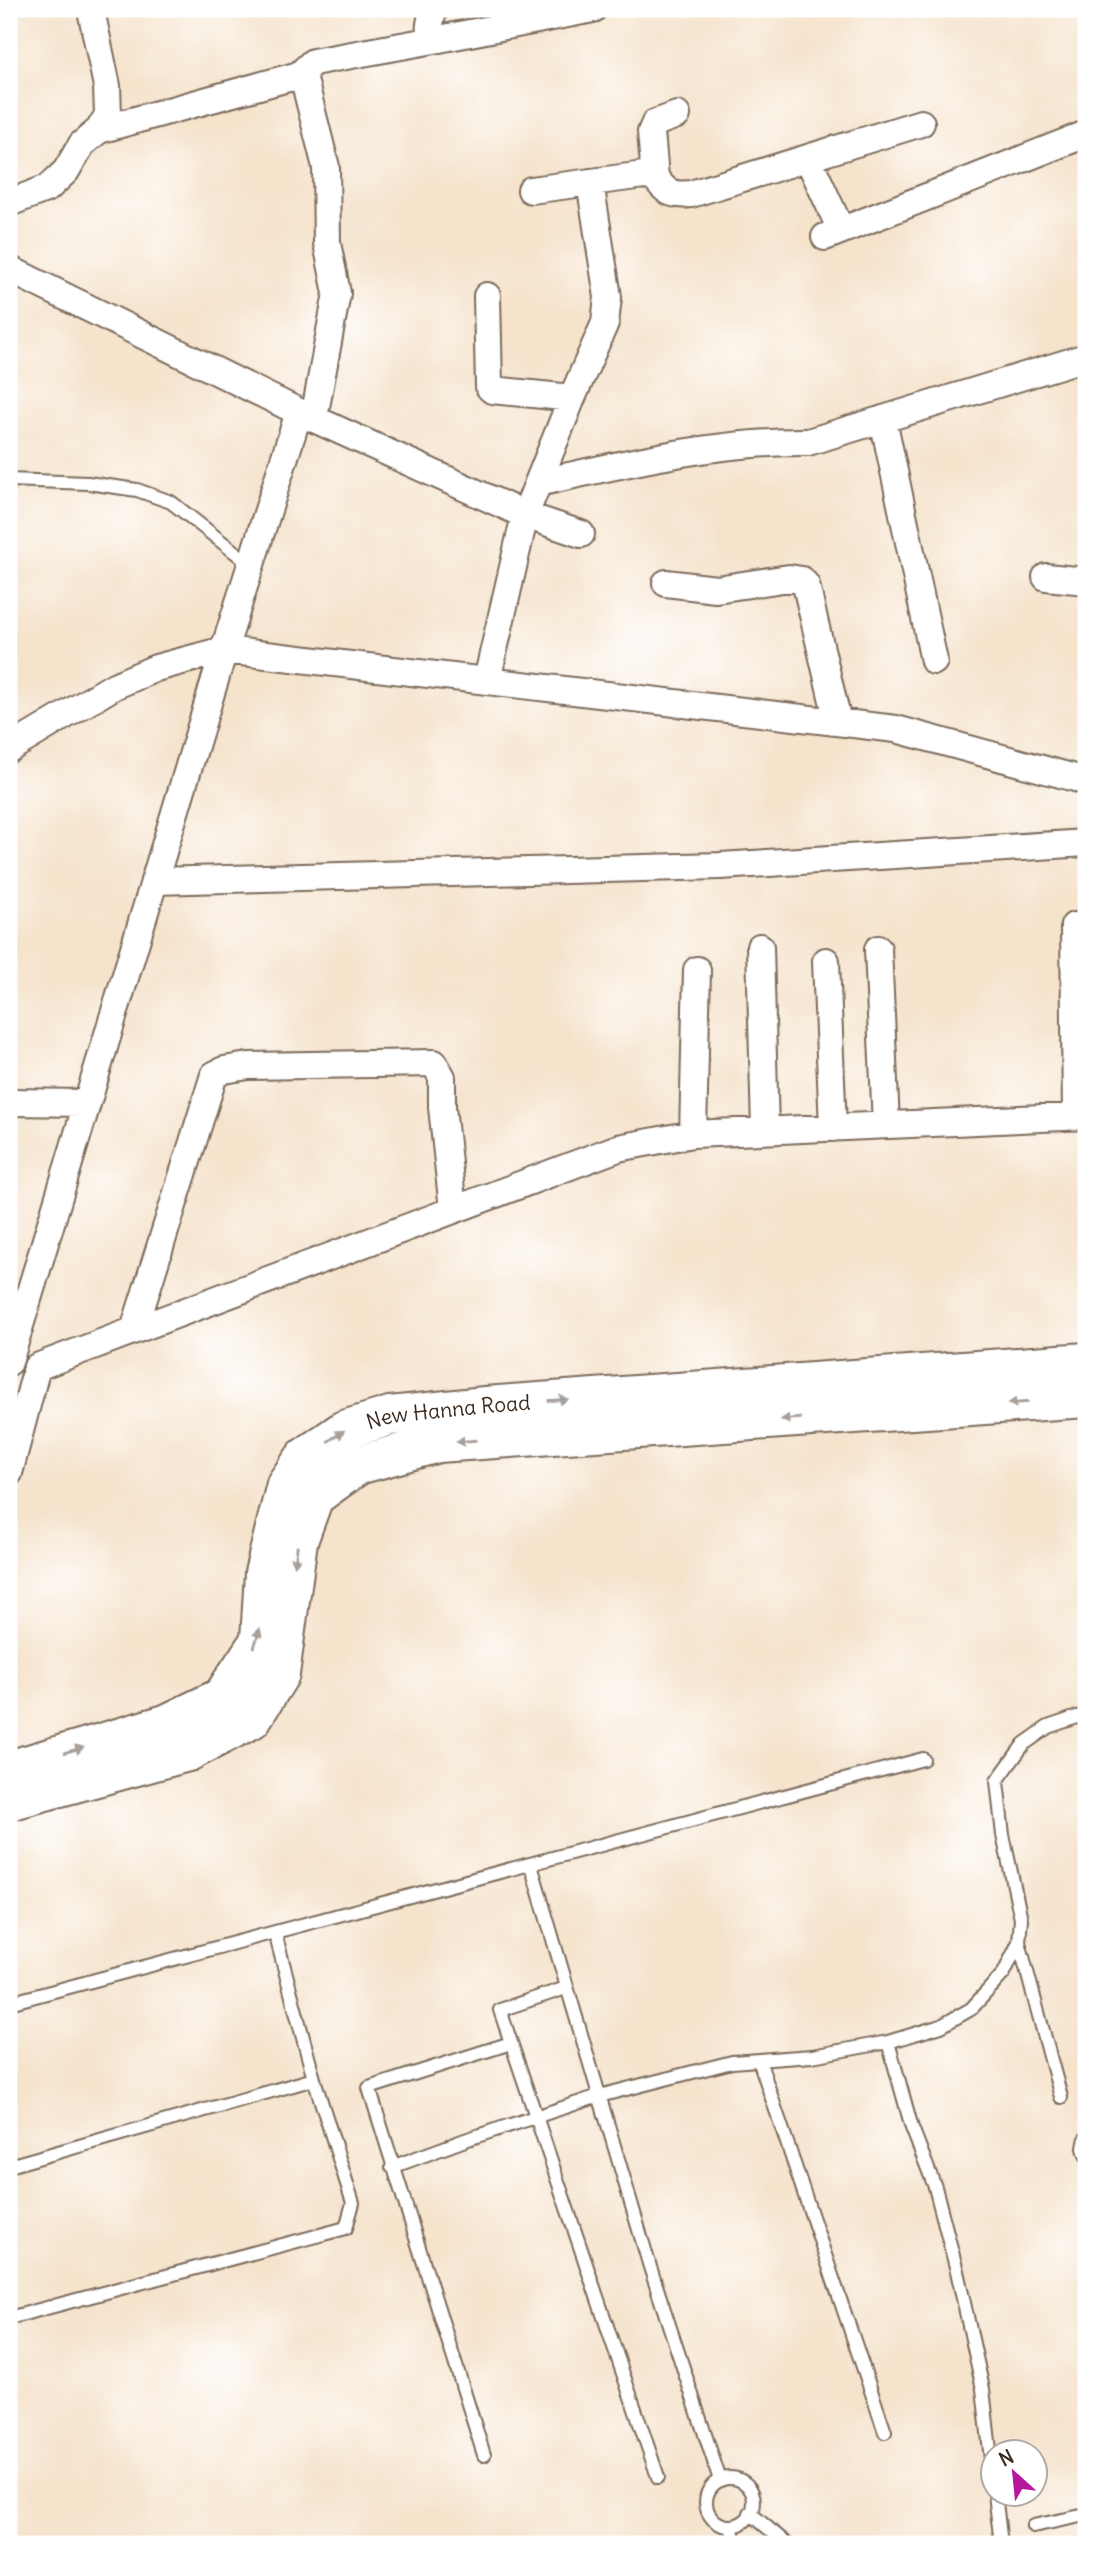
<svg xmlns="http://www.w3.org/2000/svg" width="1095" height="2553" font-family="Delius,sans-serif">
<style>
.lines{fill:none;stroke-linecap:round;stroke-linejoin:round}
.service-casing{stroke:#7c6b5b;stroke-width:16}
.minor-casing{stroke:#7c6b5b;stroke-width:30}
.primary-casing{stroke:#7c6b5b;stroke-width:42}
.service{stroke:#fff;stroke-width:12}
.minor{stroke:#fff;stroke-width:26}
.primary{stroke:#fff;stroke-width:38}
.oneway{fill:#a79f9a}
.labels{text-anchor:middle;stroke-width:7;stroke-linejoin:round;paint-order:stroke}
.street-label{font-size:21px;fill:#3b2a1e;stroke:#fff}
</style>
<rect width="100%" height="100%" fill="#fff"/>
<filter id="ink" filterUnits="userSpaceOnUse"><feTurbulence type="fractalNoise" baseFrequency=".0143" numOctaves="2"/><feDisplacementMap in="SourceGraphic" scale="14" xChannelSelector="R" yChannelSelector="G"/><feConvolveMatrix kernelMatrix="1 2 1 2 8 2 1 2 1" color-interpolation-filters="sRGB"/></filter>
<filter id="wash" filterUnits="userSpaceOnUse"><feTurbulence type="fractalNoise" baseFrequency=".00686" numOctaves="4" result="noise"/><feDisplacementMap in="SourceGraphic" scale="28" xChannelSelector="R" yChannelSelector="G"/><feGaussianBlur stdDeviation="1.57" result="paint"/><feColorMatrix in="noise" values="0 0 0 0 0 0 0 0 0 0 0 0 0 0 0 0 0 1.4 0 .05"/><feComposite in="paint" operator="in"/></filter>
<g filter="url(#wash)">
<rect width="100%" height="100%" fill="#f5e3cc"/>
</g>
<g filter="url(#ink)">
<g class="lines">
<g class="service-casing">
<path id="service" d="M9,480L88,483L137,490L171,502L250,564
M531,1865L650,2267L720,2480
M1019,1942L1061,2097
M566,1988L500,2010L658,2477
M9,2003L923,1759
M888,2042L912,2128L935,2187L957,2271L983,2389L993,2477
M759,2060L885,2432
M1086,2138L1084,2148L1086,2155
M9,2166L314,2079
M392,2167L465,2140L599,2096L732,2062L812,2056L888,2042L941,2026L971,2009L1004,1973L1019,1942L1021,1919L1003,1835L997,1781L1024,1744L1048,1727L1086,1714
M9,2318L346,2228L353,2203L314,2079L275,1933
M484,2455L369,2088L511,2043
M706 2502a24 24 0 1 1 48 0a24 24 0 1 1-48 0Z
M995,2494L1001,2544
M750,2513L787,2544
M1033,2526L1086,2515
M731,2527L736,2544"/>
</g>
<g class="minor-casing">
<path id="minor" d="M434,9C431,20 426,30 434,40L593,9
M302,72L326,167L327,243L337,293L314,418
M99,130L299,75L313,62L434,40
M808,158L841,230
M655,177L651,132L655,123L677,115
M531,190L644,175L655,177C665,192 672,196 691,194L921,123
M9,203L48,188L66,171L82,144L99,130L108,115L107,86L92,15L93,9
M825,237L1086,134
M9,269L299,412L525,515L581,534
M487,296L489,387L492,390L572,398
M883,419L934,661
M538,483C627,463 716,441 808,442L1086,357
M1046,577L1086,581
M666,583L716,589L789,578L802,580L806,585L838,722
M487,680L525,515L572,398L605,323L608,297L590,182
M9,749L114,686L156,668L224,650L299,412
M154,881L720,866L1086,843
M1074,926L1076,1116
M760,947L765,1130
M878,949L886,1125
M826,961L833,1128
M9,1102L86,1103
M693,1134L697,970
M134,1330L214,1075L224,1070L248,1066L434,1063L442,1077V1107L453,1209
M9,1362L224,650L896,729L1086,781
M9,1473L37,1367L618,1148L693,1134L1086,1116"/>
</g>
<g class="primary-casing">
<g id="primary">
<path id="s1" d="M9,1770L166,1724L222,1697L260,1640L264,1573L286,1484L305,1457L344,1430L390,1416L485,1406L1086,1362"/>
<path d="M9,1801L188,1752L252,1719L280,1674L298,1541L314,1497L358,1465L438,1443L1086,1398"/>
</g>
</g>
<use href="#service" class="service"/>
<use href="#minor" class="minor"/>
<use href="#primary" class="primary"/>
</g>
<defs><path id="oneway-solid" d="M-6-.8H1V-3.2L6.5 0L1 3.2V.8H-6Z" transform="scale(1.75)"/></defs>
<g class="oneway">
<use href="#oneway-solid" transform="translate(558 1400) rotate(-4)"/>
<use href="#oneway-solid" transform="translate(1018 1403) rotate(176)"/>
<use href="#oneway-solid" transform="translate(791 1419) rotate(176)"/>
<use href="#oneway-solid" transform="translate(336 1436) rotate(-34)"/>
<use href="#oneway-solid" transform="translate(466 1441) rotate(176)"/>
<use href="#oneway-solid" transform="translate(296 1556) rotate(97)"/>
<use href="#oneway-solid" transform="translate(257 1638) rotate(-73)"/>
<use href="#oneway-solid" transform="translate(74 1750) rotate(-16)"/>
</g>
</g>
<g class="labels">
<g class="street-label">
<text dy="7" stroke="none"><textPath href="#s1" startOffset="640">New Hanna Road</textPath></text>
</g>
</g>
<rect width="1095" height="2553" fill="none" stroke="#fff" stroke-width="35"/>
<g transform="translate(1014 2473) rotate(333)"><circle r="33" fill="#ffffff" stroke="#b1aaa5" stroke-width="2"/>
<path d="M0-5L12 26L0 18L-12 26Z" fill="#b5179e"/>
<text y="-10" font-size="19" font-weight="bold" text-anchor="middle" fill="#3b2a1e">N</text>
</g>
</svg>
